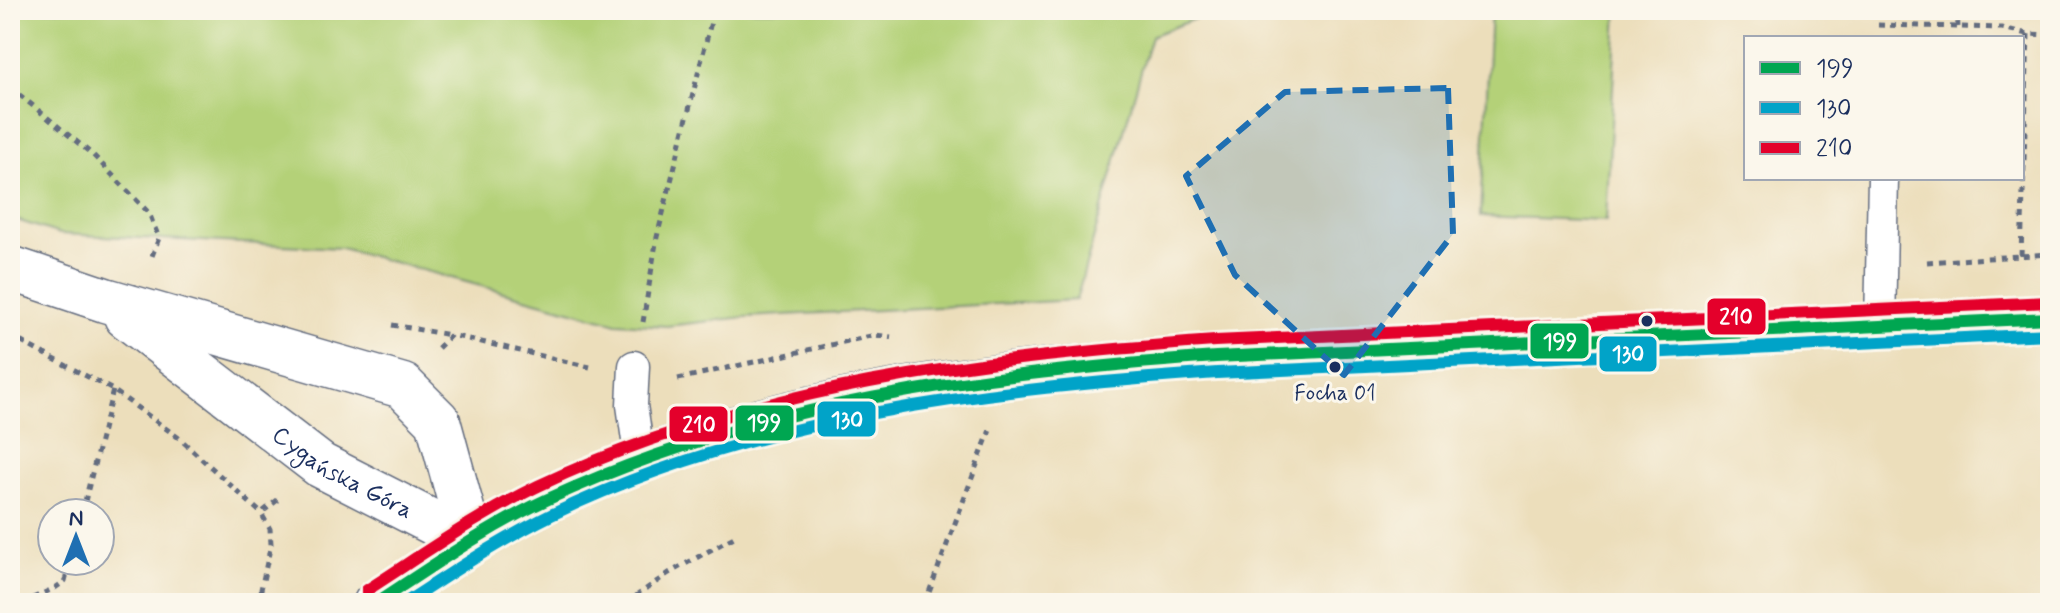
<svg xmlns="http://www.w3.org/2000/svg" width="2060" height="613" font-family="Mynerve,sans-serif">
<style>
.green{fill:#b4d178;stroke:#68806b;stroke-width:2}
.lines{fill:none;stroke-linecap:round;stroke-linejoin:round}
.lane-casing{stroke:#646c7f;stroke-width:33}
.secondary-casing{stroke:#646c7f;stroke-width:47}
.path{stroke:#646c7f;stroke-width:5;stroke-dasharray:6 6;stroke-linecap:butt}
.lane{stroke:#fff;stroke-width:30}
.secondary{stroke:#fff;stroke-width:44}
.bus-1-casing{stroke:#fbf7ec;stroke-width:18}
.bus-2-casing{stroke:#fbf7ec;stroke-width:18}
.bus-3-casing{stroke:#fbf7ec;stroke-width:18}
.bus-1{stroke:#00a651;stroke-width:12}
.bus-2{stroke:#01a3c8;stroke-width:12}
.bus-3{stroke:#e4002b;stroke-width:12}
.marked{fill:#1f6fb2;fill-opacity:0.2;stroke:#1f6fb2;stroke-width:6;stroke-dasharray:16 10;stroke-linejoin:round}
.bus-dot{fill:#1b2f5e;stroke:#fbf7ec;stroke-width:3}
.labels{text-anchor:middle;stroke-width:6;stroke-linejoin:round;paint-order:stroke}
.bus-label{font-size:22px;fill:#1b2f5e;stroke:#fbf7ec}
.street-label{font-size:24px;fill:#1b2f5e;stroke:#fbf7ec}
.line-badge{stroke:#fbf7ec;stroke-width:3}
.badge-label{font-size:22px;text-anchor:middle;font-weight:bold;fill:#fff}
</style>
<rect width="100%" height="100%" fill="#fbf7ec"/>
<filter id="ink" filterUnits="userSpaceOnUse"><feTurbulence type="fractalNoise" baseFrequency=".0125" numOctaves="2"/><feDisplacementMap in="SourceGraphic" scale="16" xChannelSelector="R" yChannelSelector="G"/><feConvolveMatrix kernelMatrix="1 2 1 2 8 2 1 2 1" color-interpolation-filters="sRGB"/></filter>
<filter id="wash" filterUnits="userSpaceOnUse"><feTurbulence type="fractalNoise" baseFrequency=".006" numOctaves="4" result="noise"/><feDisplacementMap in="SourceGraphic" scale="32" xChannelSelector="R" yChannelSelector="G"/><feGaussianBlur stdDeviation="1.8" result="paint"/><feColorMatrix in="noise" values="0 0 0 0 0 0 0 0 0 0 0 0 0 0 0 0 0 1.4 0 .05"/><feComposite in="paint" operator="in"/></filter>
<g filter="url(#wash)">
<rect width="100%" height="100%" fill="#ecdebb"/>
<path class="green" d="M10,10H1217L1151,36L1076,300L745,317L667,326L617,323L341,248L60,234L10,218Z
M1491,10H1617L1606,221L1481,216Z"/>
</g>
<g filter="url(#ink)">
<g class="lines">
<g class="lane-casing">
<path id="lane" d="M1880,326L1883,178
M634,366L632,405L640,461"/>
</g>
<g class="secondary-casing">
<g id="secondary">
<path d="M10,268L105,300L403,386L438,421L471,542"/>
<path id="s1" d="M126,316L320,465L471,542"/>
<path d="M376,603C432,567 487,529 546,500C825,365 1142,360 1445,347C1646,338 1848,329 2050,318"/>
</g>
</g>
<path class="path" d="M1957,10L1958,27
M1878,25L2002,28L2028,34L2050,35
M10,87L93,155L149,213L159,238L150,261
M2021,256L2028,34
M1927,262L2050,254
M643,322L657,237L714,10
M392,325L450,335
M10,336L113,390L179,438L261,513L280,498
M438,348L451,335L590,367
M678,379L875,335L891,337
M82,513L113,390
M22,603L55,588L65,581L70,561
M258,603L271,544L270,529L261,513
M626,603L669,573L734,537
M925,603L990,430"/>
<use href="#lane" class="lane"/>
<use href="#secondary" class="secondary"/>
<g class="bus-1-casing">
<path id="bus-1" d="M376,603C431,567 486,528 546,500C762,400 982,374 1216,357L2050,318"/>
</g>
<g class="bus-2-casing">
<path id="bus-2" d="M405,603C453,572 500,540 551,515C759,415 989,389 1217,373L2050,334"/>
</g>
<g class="bus-3-casing">
<path id="bus-3" d="M367,590C423,554 478,515 538,486C751,385 983,358 1215,341L2049,302"/>
</g>
<use href="#bus-1" class="bus-1"/>
<use href="#bus-2" class="bus-2"/>
<use href="#bus-3" class="bus-3"/>
</g>
</g>
<path class="marked" d="M1448,88L1453,234L1344,375L1235,275L1186,176L1285,92Z"/>
<g class="bus-dot">
<circle cx="1647" cy="321" r="7"/>
<circle cx="1335" cy="367" r="7"/>
</g>
<g class="labels">
<g class="bus-label">
<text x="1335" y="400">Focha 01</text>
</g>
<g class="street-label">
<text dy="8" stroke="none"><textPath href="#s1" startOffset="268">Cygańska Góra</textPath></text>
</g>
</g>
<g class="line-badge">
<rect x="1706" y="297" width="61" height="39" rx="8" fill="#e4002b"/>
<rect x="1529" y="322" width="61" height="38" rx="8" fill="#00a651"/>
<rect x="1598" y="335" width="60" height="38" rx="8" fill="#01a3c8"/>
<rect x="816" y="400" width="61" height="38" rx="8" fill="#01a3c8"/>
<rect x="734" y="404" width="61" height="38" rx="8" fill="#00a651"/>
<rect x="668" y="405" width="61" height="38" rx="8" fill="#e4002b"/>
</g>
<g class="badge-label">
<text x="1736" y="324">210</text>
<text x="1560" y="349">199</text>
<text x="1628" y="361">130</text>
<text x="847" y="427">130</text>
<text x="764" y="430">199</text>
<text x="699" y="432">210</text>
</g>
<rect width="2060" height="613" fill="none" stroke="#fbf7ec" stroke-width="40"/>
<rect x="1744" y="36" width="280" height="144" fill="#fbf7ec" stroke="#a1a7b3" stroke-width="2"/>
<rect x="1760" y="62" width="40" height="12" fill="#00a651" stroke="#a1a7b3" stroke-width="2"/>
<text x="1816" y="76" font-size="24" fill="#1b2f5e">199</text>
<rect x="1760" y="102" width="40" height="12" fill="#01a3c8" stroke="#a1a7b3" stroke-width="2"/>
<text x="1816" y="116" font-size="24" fill="#1b2f5e">130</text>
<rect x="1760" y="142" width="40" height="12" fill="#e4002b" stroke="#a1a7b3" stroke-width="2"/>
<text x="1816" y="156" font-size="24" fill="#1b2f5e">210</text>
<g transform="translate(76 537)"><circle r="38" fill="#fbf7ec" stroke="#a1a7b3" stroke-width="2"/>
<path d="M0-6L14 30L0 20L-14 30Z" fill="#1f6fb2"/>
<text y="-12" font-size="22" font-weight="bold" text-anchor="middle" fill="#1b2f5e">N</text>
</g>
</svg>
